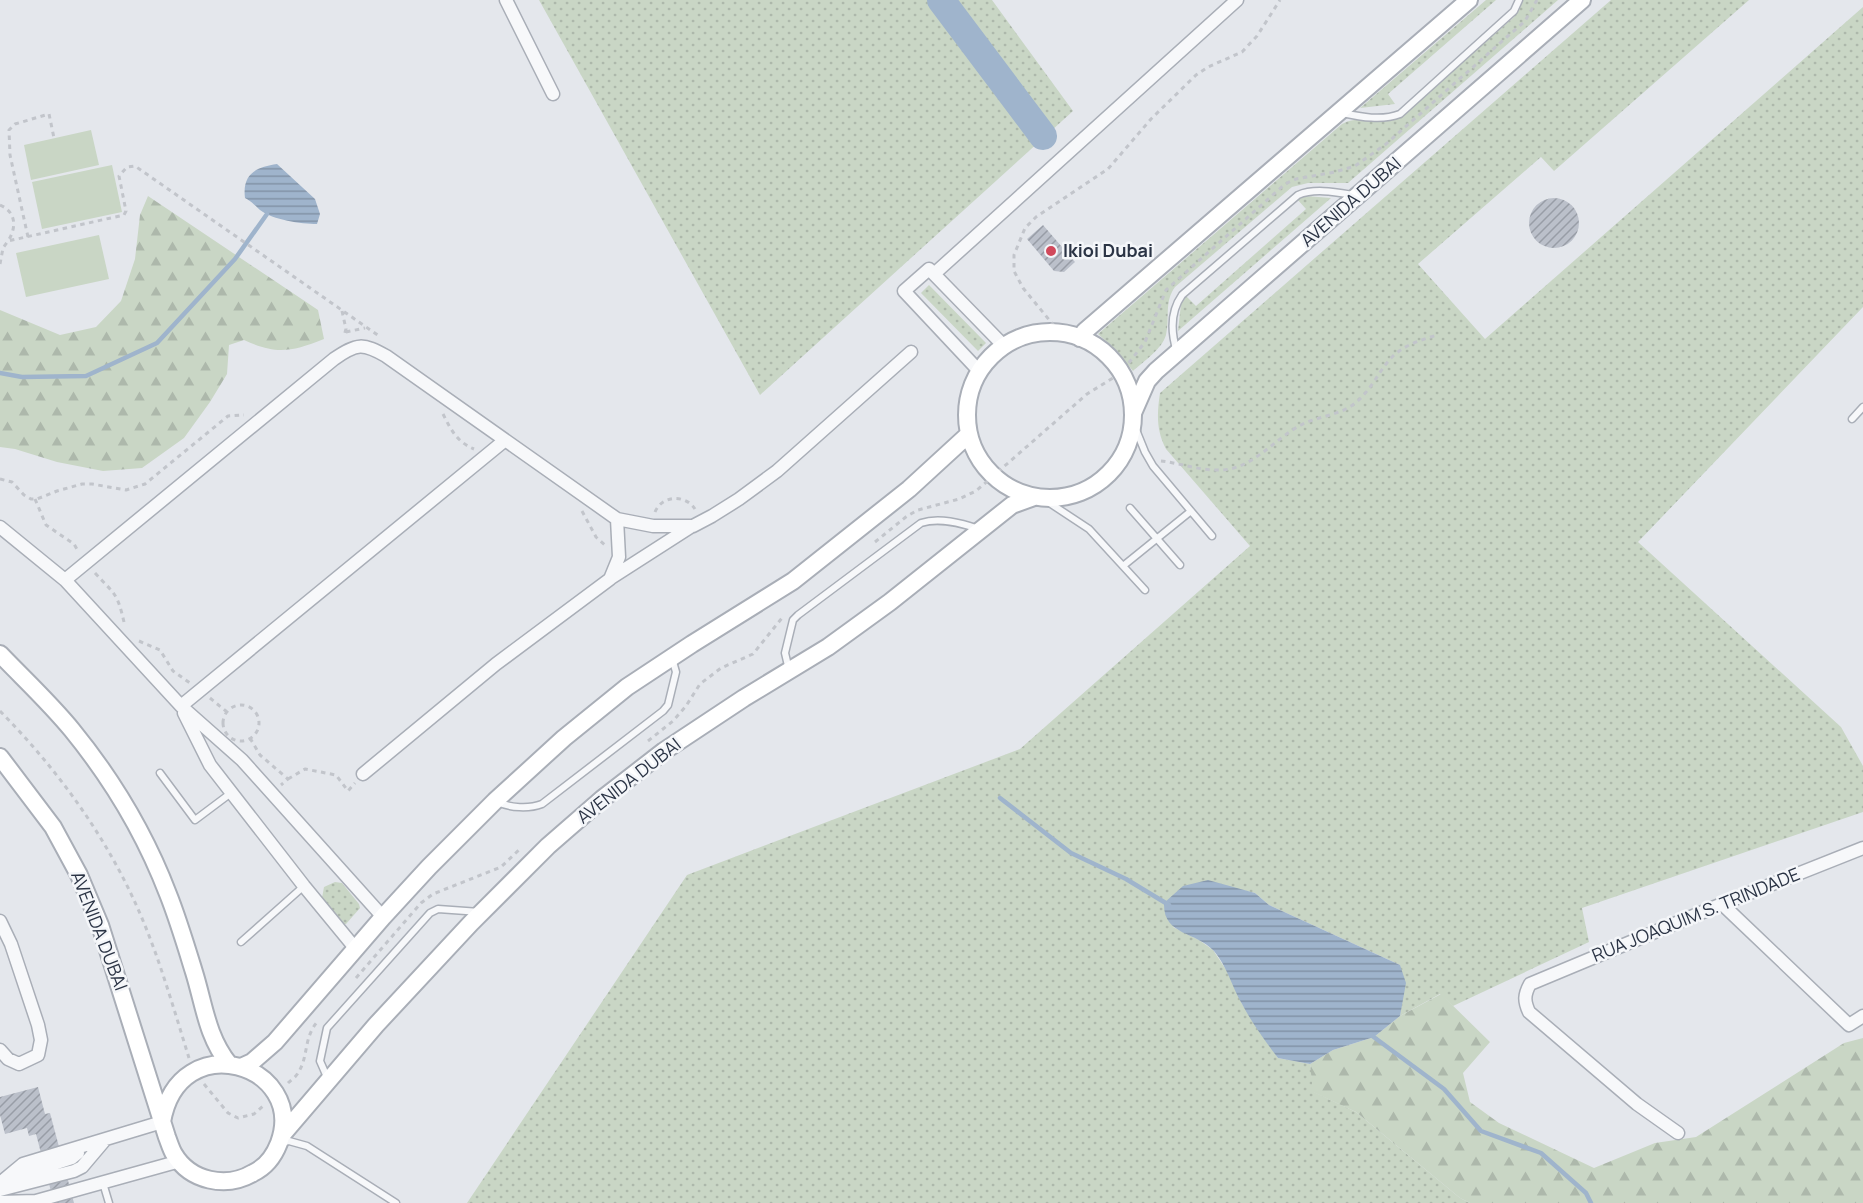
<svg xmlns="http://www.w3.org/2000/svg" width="1863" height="1203" font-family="Manrope,sans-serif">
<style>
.grass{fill:url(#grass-dots)}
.forest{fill:url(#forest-firs)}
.green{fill:#c9d6c5}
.water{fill:url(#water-rules)}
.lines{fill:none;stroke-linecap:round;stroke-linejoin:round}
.stream{stroke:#9fb4cc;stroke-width:4.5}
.river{stroke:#9fb4cc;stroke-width:28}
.building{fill:url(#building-hatch)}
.lane-casing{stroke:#a9aeb7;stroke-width:9}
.street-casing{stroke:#a9aeb7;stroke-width:15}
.secondary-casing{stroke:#a9aeb7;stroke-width:20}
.path{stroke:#c2c5cb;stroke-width:3;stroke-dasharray:4.5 4.5;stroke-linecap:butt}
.lane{stroke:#f7f8fa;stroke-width:6}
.street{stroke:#f7f8fa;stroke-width:12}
.secondary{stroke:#fff;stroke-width:16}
.poi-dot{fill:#d1495b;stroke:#f4f6f9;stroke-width:2}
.labels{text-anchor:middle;stroke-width:5;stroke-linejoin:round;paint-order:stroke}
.street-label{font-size:18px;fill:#2b3445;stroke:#f4f6f9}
.poi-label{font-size:18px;font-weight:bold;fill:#2b3445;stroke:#f4f6f9;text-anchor:start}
</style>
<defs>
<pattern id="grass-dots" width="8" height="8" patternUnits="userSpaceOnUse" patternTransform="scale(1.5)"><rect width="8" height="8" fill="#c9d6c5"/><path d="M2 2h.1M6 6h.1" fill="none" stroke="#adb8ab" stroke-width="1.8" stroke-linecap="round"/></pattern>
<pattern id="forest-firs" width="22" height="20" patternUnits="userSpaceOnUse" patternTransform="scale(1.5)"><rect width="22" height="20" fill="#c9d6c5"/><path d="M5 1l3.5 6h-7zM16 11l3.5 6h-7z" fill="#adb8ab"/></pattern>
<pattern id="water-rules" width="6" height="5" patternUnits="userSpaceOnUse" patternTransform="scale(1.5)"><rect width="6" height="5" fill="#9fb4cc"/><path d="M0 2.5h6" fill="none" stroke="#8293a7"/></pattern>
<pattern id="building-hatch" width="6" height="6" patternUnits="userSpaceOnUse" patternTransform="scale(1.5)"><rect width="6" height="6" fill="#bbc0ca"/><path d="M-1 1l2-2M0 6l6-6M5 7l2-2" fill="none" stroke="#989da6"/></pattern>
</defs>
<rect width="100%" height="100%" fill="#e4e7ec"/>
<path class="grass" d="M539,0H992L1073,111L760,395Z
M1486,0H1496L1388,94L1395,104L1360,108Z
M1523,0H1558L1348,183H1308L1292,187L1175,287C1164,302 1170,318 1166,335C1162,349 1144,361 1133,371L1116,350L1098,334L1342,124C1360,114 1381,124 1400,117L1513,18L1518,12Z
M1611,0H1749L1554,171L1541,157L1418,264L1485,339L1863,7V307L1638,542L1841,727L1863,766V812L1582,908L1589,942L1453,1006L1440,994L1400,1016L1402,1000L1400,965L1269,905L1255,893L1233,888L1173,927L1199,940L1213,950L1229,974L1242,1004L1278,1058L1310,1064L1314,1092L1356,1112L1460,1198L1470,1203H467L687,875L1020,749L1250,546L1166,449C1156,430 1157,413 1160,393Z
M1306,196L1331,198L1178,331L1181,304L1186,296L1196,306L1306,209L1297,199Z
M929,285L986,343L978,351L921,293Z
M335,882L342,883L359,904L360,908L346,924H342L322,898L324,887Z"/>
<path class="forest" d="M148,196L318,310L324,339C291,352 276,355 244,340L229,345L227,374L210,402L184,438L142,468L103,471L57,462L15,449L0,447V310L60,335L96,327L121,301L135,259L140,215Z
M1441,994L1490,1042L1463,1073L1470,1102L1499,1123L1594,1168L1655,1143L1696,1137L1844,1043L1863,1038V1203H1470L1460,1198L1356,1112L1313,1092L1310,1064L1333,1050L1374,1037L1400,1016Z"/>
<path class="green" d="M91,130L99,165L31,180L24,145Z
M112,165L122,212L42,229L32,182Z
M99,235L109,279L26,297L16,253Z"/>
<path class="water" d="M277,164L315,199L320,214L317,224C301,224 273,220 260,210C254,205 254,203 245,198C242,174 256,167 277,164Z
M1208,880L1255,893L1269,905L1400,965L1406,983L1400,1016L1374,1037L1333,1050L1310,1064L1278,1058C1265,1041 1252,1023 1242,1004C1232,987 1227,966 1214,951C1196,931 1163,936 1164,903L1183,886Z"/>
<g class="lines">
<path class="stream" d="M0,373L22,377L86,376L157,343L235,259L267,214
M1000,798L1071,853L1126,879L1169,905
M1371,1035L1444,1089L1481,1131L1541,1153L1586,1193L1591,1203"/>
<path class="river" d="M941,0L1043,136"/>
</g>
<path class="building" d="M1529 223a25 25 0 1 1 50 0a25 25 0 1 1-50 0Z
M1043,225L1075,262L1064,272L1054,271L1027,239Z
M38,1087L45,1114L50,1113L74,1203H54L36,1134L29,1136L27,1128L5,1134L0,1115V1097Z"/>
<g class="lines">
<g class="lane-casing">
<path id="lane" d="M1342,113C1361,117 1382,121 1400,114L1514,11L1519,0
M1177,352C1171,333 1170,312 1182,295L1298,195C1314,188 1335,192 1353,195
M1852,419L1863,407
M1132,420L1145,452L1153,466L1212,536
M1042,498L1089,529L1145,590
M1130,508L1180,565
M1123,566L1191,511
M789,670L785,653L793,620L798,615L921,523C939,517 961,523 979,529
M160,773L195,820L231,793
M498,802C510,808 529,809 542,804L663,711L668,705L676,672L672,658
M241,942L304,886
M327,1077L320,1061L327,1028L430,913L438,909L480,912
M279,1144L289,1141L307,1146L396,1203
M103,1183L109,1203"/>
</g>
<g class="street-casing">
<path id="street" d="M506,0L553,94
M934,274L1237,0
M980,372L904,291L929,269L1004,346
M0,527L65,580L181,706L242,760L383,917
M611,578L692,526
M65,580L334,359C357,343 363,343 386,356L617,519
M181,706L504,441
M184,713L210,765L304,886L355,948
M363,774L496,664L610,579L619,557L617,519L653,526H693L712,516L739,499L777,471L911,352
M1722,904L1849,1025L1863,1016
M0,921L11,944L38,1025L41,1040L38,1055L19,1064L8,1059L0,1050
M1678,1133L1637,1104L1529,1012C1524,1001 1524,995 1530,984L1722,904L1863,848
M10,1178L72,1158L78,1153
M0,1183L23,1164L162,1122
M0,1190L74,1171L82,1167L104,1141
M0,1202L36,1201L180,1161"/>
</g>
<g class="secondary-casing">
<path id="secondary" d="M967 415a83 83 0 1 1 166 0a83 83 0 1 1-166 0Z
M1080,338L1085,331L1469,0
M1133,413L1147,381L1156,371L1582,0
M0,654C24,679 50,703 72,730C112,779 145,834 168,894C178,919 186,946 194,972C204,1004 207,1037 229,1064
M0,757L53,827L79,875L100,925L167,1137C169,1142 171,1149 174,1154C190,1181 226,1189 253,1173C266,1167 274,1156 279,1143C308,1065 179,1024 162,1122
M241,1067L252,1062L275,1042L383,917L429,867L495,801L564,738L627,687L692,644L793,581L909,489L969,434
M282,1135L376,1025L471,923L548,846L602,799L664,751L744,698L828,647L890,602L1012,505L1034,497"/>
</g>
<path class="path" d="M0,205C16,212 17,227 8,241L124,215L126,211L119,176L127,167L135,166L379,336
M28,237L10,155L9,130L15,124L49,114L54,138
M0,264L3,248L8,241
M342,311L346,329L344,336
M346,332L365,328
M1060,333L1023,288L1014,271V255L1025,228L1036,217L1108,169L1151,119L1196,75L1208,67L1242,52L1257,36L1280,0
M443,414C451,430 457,442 474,449
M1161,461C1179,463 1198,470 1216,470C1250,472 1272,441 1299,426C1317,416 1338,416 1354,404C1371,391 1378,372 1392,357C1404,345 1421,340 1437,335
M0,479L12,482L24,495L31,499H37L57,491L82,484H92L126,490L145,484L228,416L244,415
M35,499L46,525L74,544L78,551
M582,511L596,537L605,545
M655,512C662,495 685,494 695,509
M875,542L907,516L918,510L959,499L976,491L1087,394L1121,373L1145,342L1166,290L1285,184L1296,179L1335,172L1355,166L1386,144L1525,21L1537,0
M95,573C115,595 117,592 124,622
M139,641L160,650L173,671L190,683
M210,698L227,712
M223 723a18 18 0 1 1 36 0a18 18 0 1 1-36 0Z
M0,711C61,773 111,843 144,923C162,967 175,1013 189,1058
M250,738L260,755L288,779L281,785
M648,741L673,721L686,706L700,684L721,668L753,654L782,618
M288,779L305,769L336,775L348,791L355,783
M356,978L421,903L433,894L501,867L521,848
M288,1083C291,1080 296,1077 298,1073C309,1056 303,1038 318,1021
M204,1084L228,1113L238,1118L254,1114L263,1106"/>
<use href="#lane" class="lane"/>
<use href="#street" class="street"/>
<use href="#secondary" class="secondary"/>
</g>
<circle class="poi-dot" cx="1051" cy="251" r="6"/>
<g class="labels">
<g class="street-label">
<text transform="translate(1351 202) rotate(-41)" y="6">AVENIDA DUBAI</text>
<text transform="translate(629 781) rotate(-38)" y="6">AVENIDA DUBAI</text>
<text transform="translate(1696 915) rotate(-22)" y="6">RUA JOAQUIM S. TRINDADE</text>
<text transform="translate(99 931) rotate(69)" y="6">AVENIDA DUBAI</text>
</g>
<g class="poi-label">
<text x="1063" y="257">Ikioi Dubai</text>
</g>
</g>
</svg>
